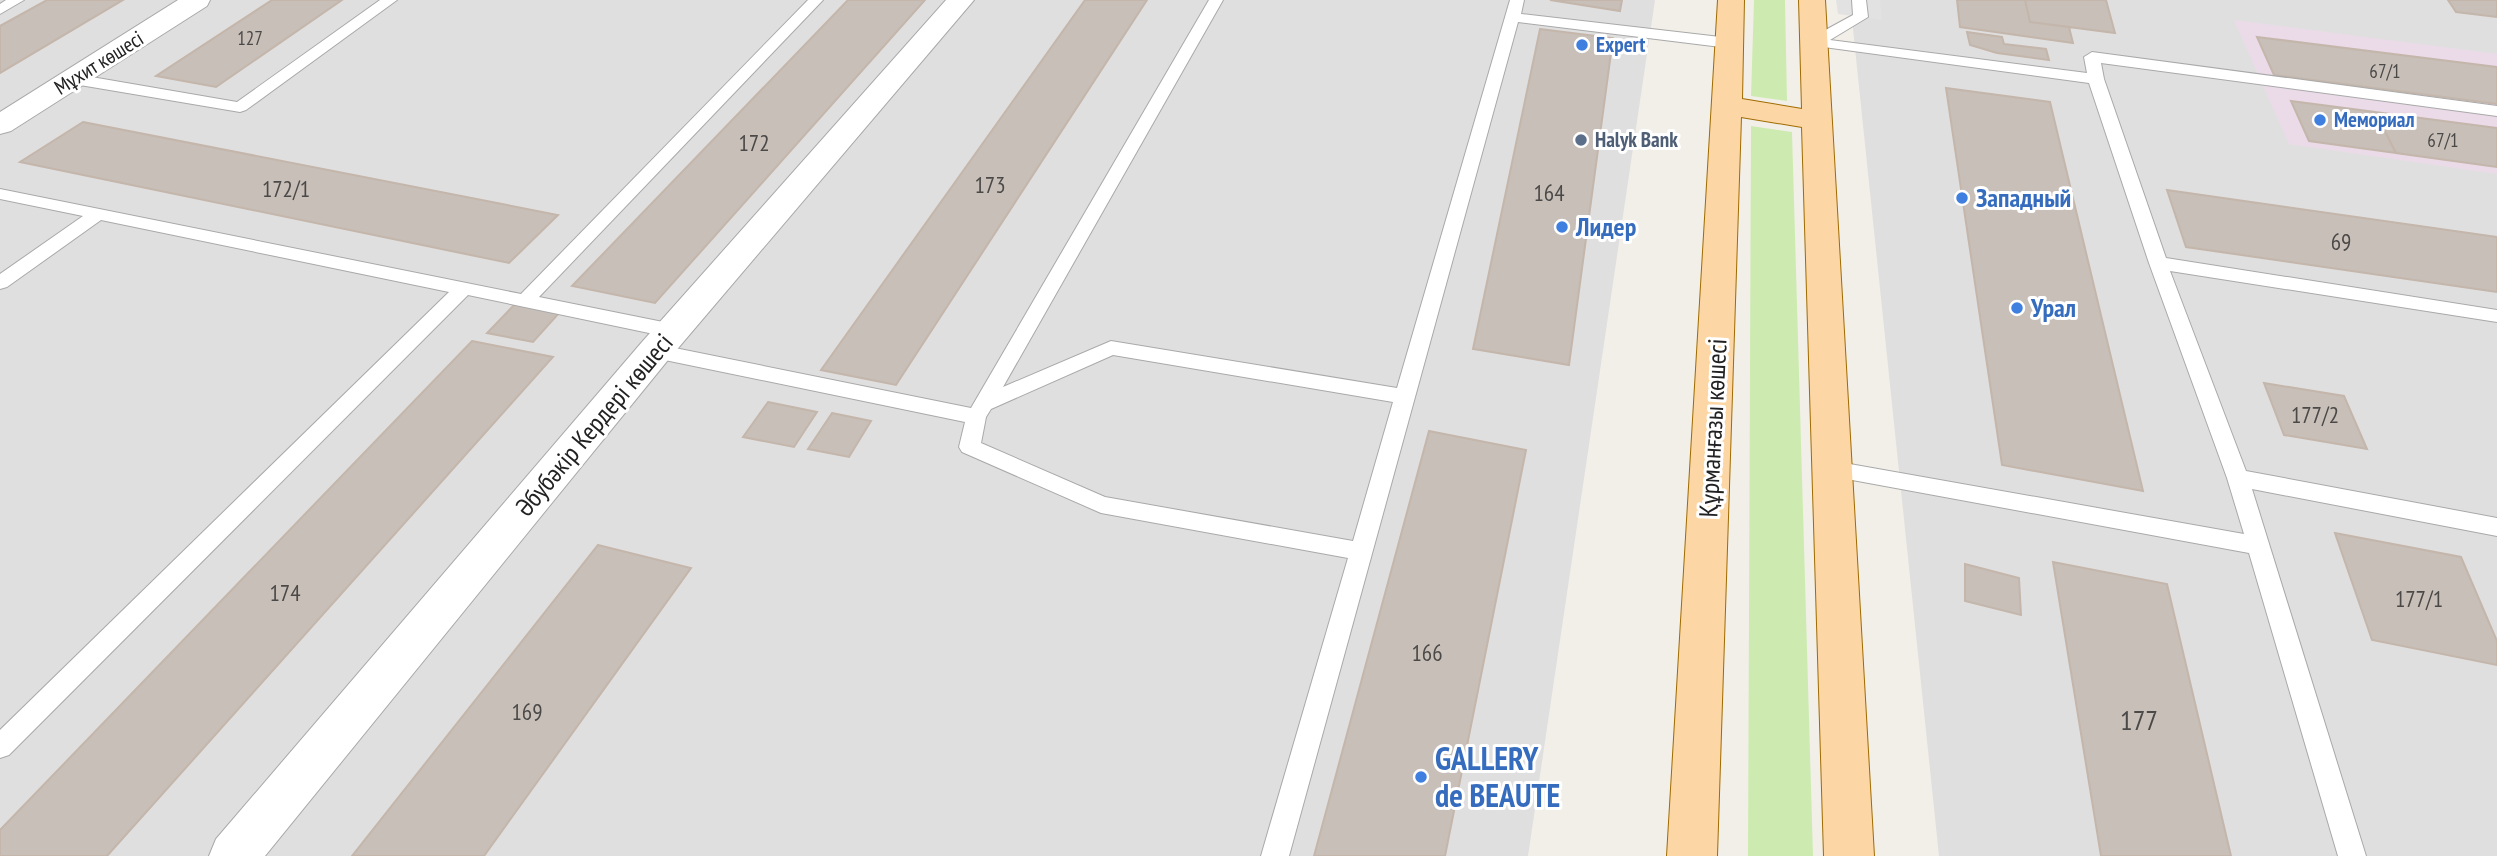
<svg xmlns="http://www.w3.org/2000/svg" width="2497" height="856" font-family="'PT Sans Narrow',sans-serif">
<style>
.residential{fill:#e0dfdf}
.industrial{fill:#ebdbe8}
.grass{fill:#cdebb0}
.parking{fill:#e2e2e2}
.building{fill:#c7bfb8;stroke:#c4b6ab;stroke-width:2}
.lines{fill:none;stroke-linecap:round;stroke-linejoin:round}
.lane-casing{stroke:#a9a9a9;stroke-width:2}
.street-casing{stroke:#a9a9a9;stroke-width:2}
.primary-casing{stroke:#a06b00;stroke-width:2}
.lane{fill:#fff;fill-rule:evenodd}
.street{fill:#fff;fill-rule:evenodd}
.primary{fill:#fcd6a4;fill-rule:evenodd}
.shop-dot{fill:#3f7fe0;stroke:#fff;stroke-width:2.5}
.service-dot{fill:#5c6f8a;stroke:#fff;stroke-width:2.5}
.labels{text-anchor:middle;stroke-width:6;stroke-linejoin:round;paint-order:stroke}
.far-number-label{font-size:19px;fill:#4b4948}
.far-shop-label{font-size:21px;font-weight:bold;fill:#366cbe;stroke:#fff;text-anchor:start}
.far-street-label{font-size:21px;fill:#222;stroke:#fff}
.far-service-label{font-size:21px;font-weight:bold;fill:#4e5e75;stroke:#fff;text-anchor:start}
.number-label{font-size:23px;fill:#4b4948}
.shop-label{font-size:26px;font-weight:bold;fill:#366cbe;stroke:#fff;text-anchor:start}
.street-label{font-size:26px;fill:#222;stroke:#fff}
.near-number-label{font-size:28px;fill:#4b4948}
.near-shop-label{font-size:32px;font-weight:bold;fill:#366cbe;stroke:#fff;text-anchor:start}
</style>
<rect width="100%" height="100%" fill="#f2efe9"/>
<path class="residential" d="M0,0H1655L1528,856H0Z
M1850,0H2497V856H1939Z"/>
<path class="industrial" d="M2234,20L2497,54V174L2289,144Z"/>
<path class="grass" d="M1754,0H1785L1787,101L1751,96Z
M1751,126L1792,132L1813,856H1748Z"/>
<path class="parking" d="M1836,0H1880L1882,20L1838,14Z"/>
<path class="building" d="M47,0H123L0,73V26Z
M272,0H342L216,87L156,76Z
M848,0H925L655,303L572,286Z
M1085,0H1147L896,385L821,370Z
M1550,0H1622L1620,11Z
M1957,0H2025L2030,22L2069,27L2073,43L1960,27Z
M2025,0H2106L2115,33L2030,22Z
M2448,0H2497V17L2456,12Z
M1540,29L1613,38L1569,365L1473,349Z
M1967,32L2002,37L2004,44L2046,49L2049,60L1997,53L1970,45Z
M2257,37L2497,67V104L2274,75Z
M1946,88L2050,102L2143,491L2002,465Z
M2291,101L2375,112L2396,153L2309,141Z
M2375,112L2497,128V167L2396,153Z
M83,122L558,215L509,263L20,162Z
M2167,190L2497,237V292L2186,247Z
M516,303L561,311L533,342L487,333Z
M472,341L553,357L107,856H0V830Z
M2264,383L2344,396L2367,449L2284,435Z
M768,402L817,412L794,447L743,437Z
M832,413L871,421L849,457L808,449Z
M1429,431L1526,450L1445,856H1314Z
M2335,533L2461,557L2497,641V665L2372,640Z
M598,545L691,568L484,856H352Z
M2053,562L2167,584L2231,856H2101Z
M1965,564L2019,578L2021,615L1965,601Z"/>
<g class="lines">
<g class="lane-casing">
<path id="lane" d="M6,0H24L0,14V4Z
M380,0H397L246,110L240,112L74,84L66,79L74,74L237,102Z
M808,0H823L539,297L673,324L680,326L683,331L680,336L673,338L468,295L9,755L0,758V730L449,292L101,220L7,287L0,289V274L83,216L0,199V189L521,294Z
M1209,0H1223L1003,387L1111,341L1397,388L1510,0H1524L1521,14L1729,38L1737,43L1729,48L1518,22L1289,856H1261L1348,558L1101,513L962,452L959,447L965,422L655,358L648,356L645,351L648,346L655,344L971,408ZM1113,355L1393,402L1353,541L1105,497L981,443L986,417L991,409Z
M1852,0H1866L1868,17L1830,40L2087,73L2084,57L2092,52L2497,106V116L2101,63L2104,79L2166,258L2497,310V322L2170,271L2246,471L2497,518V536L2252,489L2366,856H2338L2249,553L1825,475L1822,469L1825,463L1833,461L2244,534L2227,478L2149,263L2089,83L1809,45L1806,42L1809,39L1853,15Z"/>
</g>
<g class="street-casing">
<path id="street" d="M178,0H210L207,6L11,131L0,134V112Z
M946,0H974L668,360L265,856H209L216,839L642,342Z"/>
</g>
<g class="primary-casing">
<path id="primary" d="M1718,0H1744L1742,99L1802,109L1799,0H1825L1874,856H1824L1802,127L1741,117L1717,856H1667Z"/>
</g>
<use href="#lane" class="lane"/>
<use href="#street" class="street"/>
<use href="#primary" class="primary"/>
</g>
<g class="shop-dot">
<circle cx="1582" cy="45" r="7"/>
<circle cx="2320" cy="120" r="7"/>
<circle cx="1962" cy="198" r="7"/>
<circle cx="1562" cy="227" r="7"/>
<circle cx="2017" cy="308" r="7"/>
<circle cx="1421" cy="777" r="7"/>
</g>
<circle class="service-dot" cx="1581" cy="140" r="7"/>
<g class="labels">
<g class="far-number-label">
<text x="250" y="45">127</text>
<text x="2385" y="78">67/1</text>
<text x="2443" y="147">67/1</text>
</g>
<g class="far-shop-label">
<text x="1596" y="52">Expert</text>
<text x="2334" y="127">Мемориал</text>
</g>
<g class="far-street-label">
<text transform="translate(99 63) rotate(-32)" y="7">Мұхит көшесі</text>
</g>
<g class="far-service-label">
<text x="1595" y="147">Halyk Bank</text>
</g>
<g class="number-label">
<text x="754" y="151">172</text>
<text x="990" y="193">173</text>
<text x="286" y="197">172/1</text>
<text x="1549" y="201">164</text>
<text x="2341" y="250">69</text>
<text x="2315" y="423">177/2</text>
<text x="285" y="601">174</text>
<text x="2419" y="607">177/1</text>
<text x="1427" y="661">166</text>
<text x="527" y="720">169</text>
</g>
<g class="shop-label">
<text x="1976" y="207">Западный</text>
<text x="1576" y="236">Лидер</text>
<text x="2031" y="317">Урал</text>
</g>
<g class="street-label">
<text transform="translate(594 425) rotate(-50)" y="9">Әбубәкір Кердері көшесі</text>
<text transform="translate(1713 428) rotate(-87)" y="9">Құрманғазы көшесі</text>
</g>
<g class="near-number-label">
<text x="2139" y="730">177</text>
</g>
<g class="near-shop-label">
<text x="1435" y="770">GALLERY<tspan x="1435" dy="37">de BEAUTE</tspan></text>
</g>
</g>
</svg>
